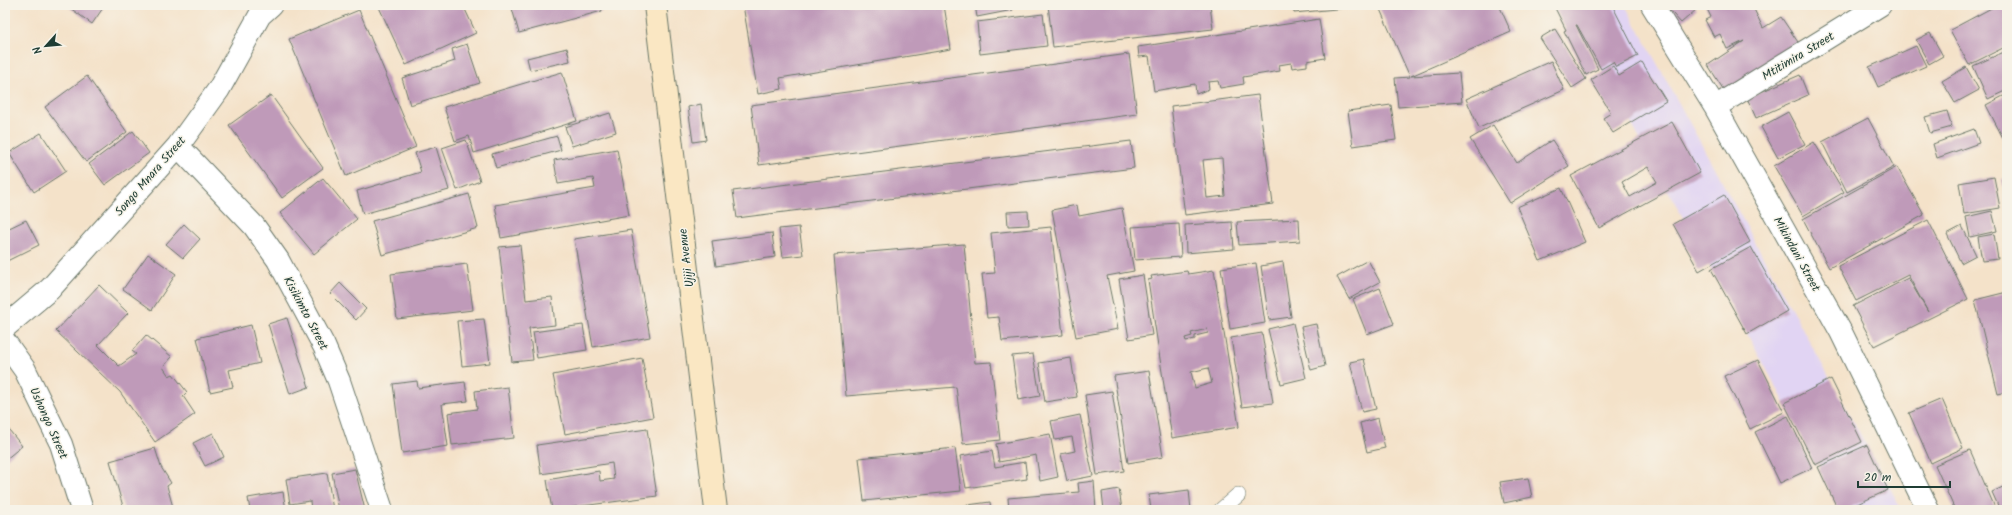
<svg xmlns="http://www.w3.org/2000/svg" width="2012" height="515" font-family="Kalam,sans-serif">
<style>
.built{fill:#e1d4f3}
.building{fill:#bf9ab9;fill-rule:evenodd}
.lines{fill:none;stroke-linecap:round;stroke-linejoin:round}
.service-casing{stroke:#6a7768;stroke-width:16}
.minor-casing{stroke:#6a7768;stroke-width:24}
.secondary-casing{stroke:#6a7768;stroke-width:24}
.service{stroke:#fff;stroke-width:15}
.minor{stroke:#fff;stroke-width:22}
.secondary{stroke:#fae7c3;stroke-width:22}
.labels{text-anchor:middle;stroke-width:3;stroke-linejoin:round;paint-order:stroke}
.street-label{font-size:12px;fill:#1f3d34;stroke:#f7f3e8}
</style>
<rect width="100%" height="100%" fill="#f7f3e8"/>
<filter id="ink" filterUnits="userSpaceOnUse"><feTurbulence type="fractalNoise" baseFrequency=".025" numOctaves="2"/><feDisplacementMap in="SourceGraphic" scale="8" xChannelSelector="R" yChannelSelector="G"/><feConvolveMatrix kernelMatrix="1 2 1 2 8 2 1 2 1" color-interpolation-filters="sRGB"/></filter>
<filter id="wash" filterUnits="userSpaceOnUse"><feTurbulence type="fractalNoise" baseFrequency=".012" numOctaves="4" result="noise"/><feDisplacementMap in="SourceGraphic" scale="16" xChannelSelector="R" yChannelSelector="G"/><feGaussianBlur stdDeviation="0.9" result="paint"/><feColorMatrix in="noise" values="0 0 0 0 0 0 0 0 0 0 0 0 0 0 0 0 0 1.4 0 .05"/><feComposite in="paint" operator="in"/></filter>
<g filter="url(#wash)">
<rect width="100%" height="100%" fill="#f4e2c9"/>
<path class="built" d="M1566,5H1625L1902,510H1844Z"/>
<g id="blocks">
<path class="building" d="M66,5H105L92,24Z
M378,5H463L476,33L406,65Z
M511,5H600L602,11L519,33Z
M743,5H944L951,49L780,78L782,89L758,94Z
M975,5H1012L1013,10L977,17Z
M1048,5H1210L1213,29L1053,47Z
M1293,5H1346L1347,8L1294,13Z
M1383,5H1499L1511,32L1411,76L1459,73L1462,102L1398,107L1395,78L1410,77L1379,7Z
M1562,5H1612L1638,56L1616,67L1613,62L1601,69L1577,25H1576L1598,69L1586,75L1564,31L1566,30L1555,8Z
M1665,5H1693L1697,9L1681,23Z
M1705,5H1752L1763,28L1781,17L1804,51L1730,100L1708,65L1744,41L1727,49L1720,34L1714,37L1705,20L1711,17Z
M1997,5H2004L2007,11V46L1969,65L1950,30Z
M359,10L416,147L346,176L289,39Z
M1043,14L1047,46L980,54L977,22Z
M1319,19L1325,58L1307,61V66L1292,68L1291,63L1279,65L1280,71L1243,77L1244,84L1220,88L1218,81L1208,82L1209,89L1196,94L1195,84L1154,91L1149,56L1139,57L1138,47Z
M1555,29L1586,79L1572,88L1540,38Z
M1930,33L1943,56L1929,64L1916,40Z
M467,44L480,83L410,105L402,78L455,61L452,49Z
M1916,46L1926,66L1878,87L1869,67Z
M567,48L570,61L530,70L527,58Z
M2007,48V57L2003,50Z
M2004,52L2007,59V90L1988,99L1973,66Z
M1129,54L1137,114L759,165L751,105Z
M1551,61L1564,90L1479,128L1466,99Z
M1642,62L1666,101L1613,133L1603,118L1611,113L1591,80L1613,66L1619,76Z
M1966,67L1979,90L1955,103L1942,81Z
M562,72L577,121L474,153L469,136L455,141L444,107Z
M1800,75L1808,95L1756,118L1747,98Z
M87,76L127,132L86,162L45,107Z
M2007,94V138L2004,140L1986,105Z
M271,95L323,168L282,198L229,125Z
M1258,95L1273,204L1185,215L1171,106ZM1222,158L1225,196L1207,198L1203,160Z
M701,104L706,140L693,142L688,107Z
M1391,105L1396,140L1353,146L1348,111Z
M1947,111L1952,127L1930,133L1925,117Z
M1788,112L1805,144L1778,158L1761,127Z
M610,113L616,132L572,146L565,127Z
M1868,118L1894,167L1847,192L1822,142Z
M1672,122L1700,173L1599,228L1571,176ZM1648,167L1657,182L1630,197L1622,182Z
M1493,125L1517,163L1552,140L1569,166L1510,203L1470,139Z
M1974,129L1979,143L1937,158L1933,144Z
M133,131L149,153L105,185L89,164Z
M41,133L66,171L34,192L9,153Z
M557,136L561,150L496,168L492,154Z
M466,140L480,181L457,190L442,148Z
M1131,141L1134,168L737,218L733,191Z
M1814,142L1844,192L1803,216L1774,166Z
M436,147L449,190L363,214L357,191L421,172L415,153Z
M617,149L629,215L501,238L495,205L595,188L593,178L558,184L554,160Z
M1897,167L1924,215L1829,268L1803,219Z
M1994,177L2000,208L1964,214L1959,183Z
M323,178L357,219L314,254L280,213Z
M2007,178V199H2006L2002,179Z
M1561,188L1585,242L1540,261L1517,207Z
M469,194L478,228L382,255L372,221Z
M1724,195L1750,242L1699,271L1673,224Z
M1077,205L1079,216L1122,208L1134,271L1107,276L1118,329L1076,337L1052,210Z
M1028,211L1029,225L1008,226L1007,212Z
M1992,211L1997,231L1970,237L1966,217Z
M1299,219L1300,241L1239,245L1237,222Z
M26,220L39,245L5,262V230Z
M1928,220L1968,299L1874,346L1853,306L1908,278L1928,312L1908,275L1856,301L1838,266Z
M1232,222L1234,249L1186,253L1185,225Z
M184,224L200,239L183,258L166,244Z
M1179,224L1181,257L1135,260L1132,227Z
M1962,226L1976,255L1961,263L1947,234Z
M799,227L803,255L783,257L779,229Z
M1051,227L1063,335L1002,341L999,317L987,318L982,274L995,273L991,233Z
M631,230L650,337L593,347L574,239Z
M772,233L775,257L716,266L712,241Z
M1994,234L1998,259L1982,261L1978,237Z
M964,244L975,363L991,362L1000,440L963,444L956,387L846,396L834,255Z
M520,245L526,300L552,297L555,325L529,328L533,360L512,362L499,247Z
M1751,247L1787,311L1747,334L1711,269Z
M148,254L176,274L152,310L123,289Z
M1368,260L1380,282L1349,299L1337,277Z
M1283,262L1291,317L1269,320L1261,266Z
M1256,263L1265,323L1230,329L1221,268Z
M467,264L473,310L397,319L391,274Z
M1214,270L1239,427L1172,438L1148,280L1152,279L1151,276L1187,271L1188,274ZM1207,329L1208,333L1195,336V339L1186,341L1185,338L1192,336L1191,333ZM1208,368L1212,383L1195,388L1191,372Z
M1143,275L1152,335L1129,339L1119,279Z
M340,283L366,309L356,320L330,294Z
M99,285L128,313L98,345L119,366L136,354L132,351L146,335L172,357L163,367L169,376L173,374L187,392L183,396L195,414L155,442L120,392L56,331Z
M1380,288L1394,324L1367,334L1353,299Z
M2007,292V392L1998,394L1975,300Z
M287,318L309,387L290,394L268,324Z
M484,319L490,363L462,366L457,321Z
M1293,323L1306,378L1281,384L1268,329Z
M1316,324L1325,366L1311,370L1301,327Z
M251,325L260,363L229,370L233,387L210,392L197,338Z
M583,325L587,350L537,358L533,332Z
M1262,333L1273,403L1242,407L1231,338Z
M1033,354L1040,396L1018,400L1012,356Z
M642,358L653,417L565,434L553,375Z
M1071,358L1077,397L1045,402L1039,363Z
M1364,359L1376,409L1362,412L1350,362Z
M1758,360L1784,412L1750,429L1724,376Z
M1149,371L1163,457L1128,463L1114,376Z
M1831,379L1862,442L1815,465L1784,403Z
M417,381L418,388L465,382L468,401L442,404L448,446L402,453L393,384Z
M508,387L514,438L452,445L448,413L477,409L475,391Z
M1112,391L1124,471L1097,475L1085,395Z
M1942,399L1963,448L1931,463L1909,413Z
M1080,415L1093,476L1067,481L1061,454L1075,451L1072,437L1055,440L1051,421Z
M1788,416L1812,468L1780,483L1755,432Z
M1378,418L1385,448L1367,452L1360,423Z
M5,425L22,446L5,460Z
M647,429L657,496L552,510L547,480L599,471L600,481L614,479L612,463L541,474L537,445Z
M213,433L224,457L205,466L193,443Z
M1050,434L1058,477L1040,481L1036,455L999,462L996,444Z
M1867,445L1888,490L1844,510H1838L1818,467Z
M155,448L161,467L171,483L167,486L173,507L164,510H124L110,461Z
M955,448L961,491L864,501L859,458Z
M1970,450L1996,510H1955L1935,465Z
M992,451L995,467L1025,462L1027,479L966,488L960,456Z
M355,469L365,510H339L332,473Z
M327,473L333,510H311L310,501L290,504L286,479Z
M1528,478L1532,497L1504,503L1500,482Z
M1094,481L1096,510H1009L1008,498L1079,492L1078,483Z
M2007,485V510H2000L1992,492Z
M1119,489L1122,510H1104L1102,492Z
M1189,490L1191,510H1151L1149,495Z
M283,492L286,510H250L248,498Z
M990,502L991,510H938V509Z"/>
</g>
</g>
<g filter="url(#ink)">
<use href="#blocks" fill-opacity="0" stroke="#6a7768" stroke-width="1"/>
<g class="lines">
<g class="service-casing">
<path id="service" d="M1221,510L1238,495"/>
</g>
<g class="minor-casing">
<path id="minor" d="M1652,5L1715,107L1841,332L1928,510
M1715,107L1880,5
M178,146L254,226L278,260L324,346L339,381L382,510
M5,327L50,289L178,146L219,89L260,15L271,5
M5,342L25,370L61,444L82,510"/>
</g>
<g class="secondary-casing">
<path id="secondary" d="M655,5L716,510"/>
</g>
<use href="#service" class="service"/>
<use href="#minor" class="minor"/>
<use href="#secondary" class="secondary"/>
</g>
</g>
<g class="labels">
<g class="street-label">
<text transform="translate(1798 56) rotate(-31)" y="4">Mtitimira Street</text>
<text transform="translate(150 176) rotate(-49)" y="4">Songo Mnara Street</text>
<text transform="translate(1797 254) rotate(61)" y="4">Mikindani Street</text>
<text transform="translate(686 258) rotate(-97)" y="4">Ujiji Avenue</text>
<text transform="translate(306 313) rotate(62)" y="4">Kisikimto Street</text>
<text transform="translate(49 423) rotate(66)" y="4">Ushongo Street</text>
</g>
</g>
<rect width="2012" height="515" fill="none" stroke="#f7f3e8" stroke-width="20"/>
<g transform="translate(46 46) rotate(243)" stroke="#f7f3e8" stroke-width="3" paint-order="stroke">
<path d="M0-3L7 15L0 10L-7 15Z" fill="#1f3d34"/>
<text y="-6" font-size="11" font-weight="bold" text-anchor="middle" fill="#1f3d34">N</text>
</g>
<path d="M1858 481v6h92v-6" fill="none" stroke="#1f3d34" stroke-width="2"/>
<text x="1864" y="481" font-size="12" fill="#1f3d34" stroke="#f7f3e8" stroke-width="3" paint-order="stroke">20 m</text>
</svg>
